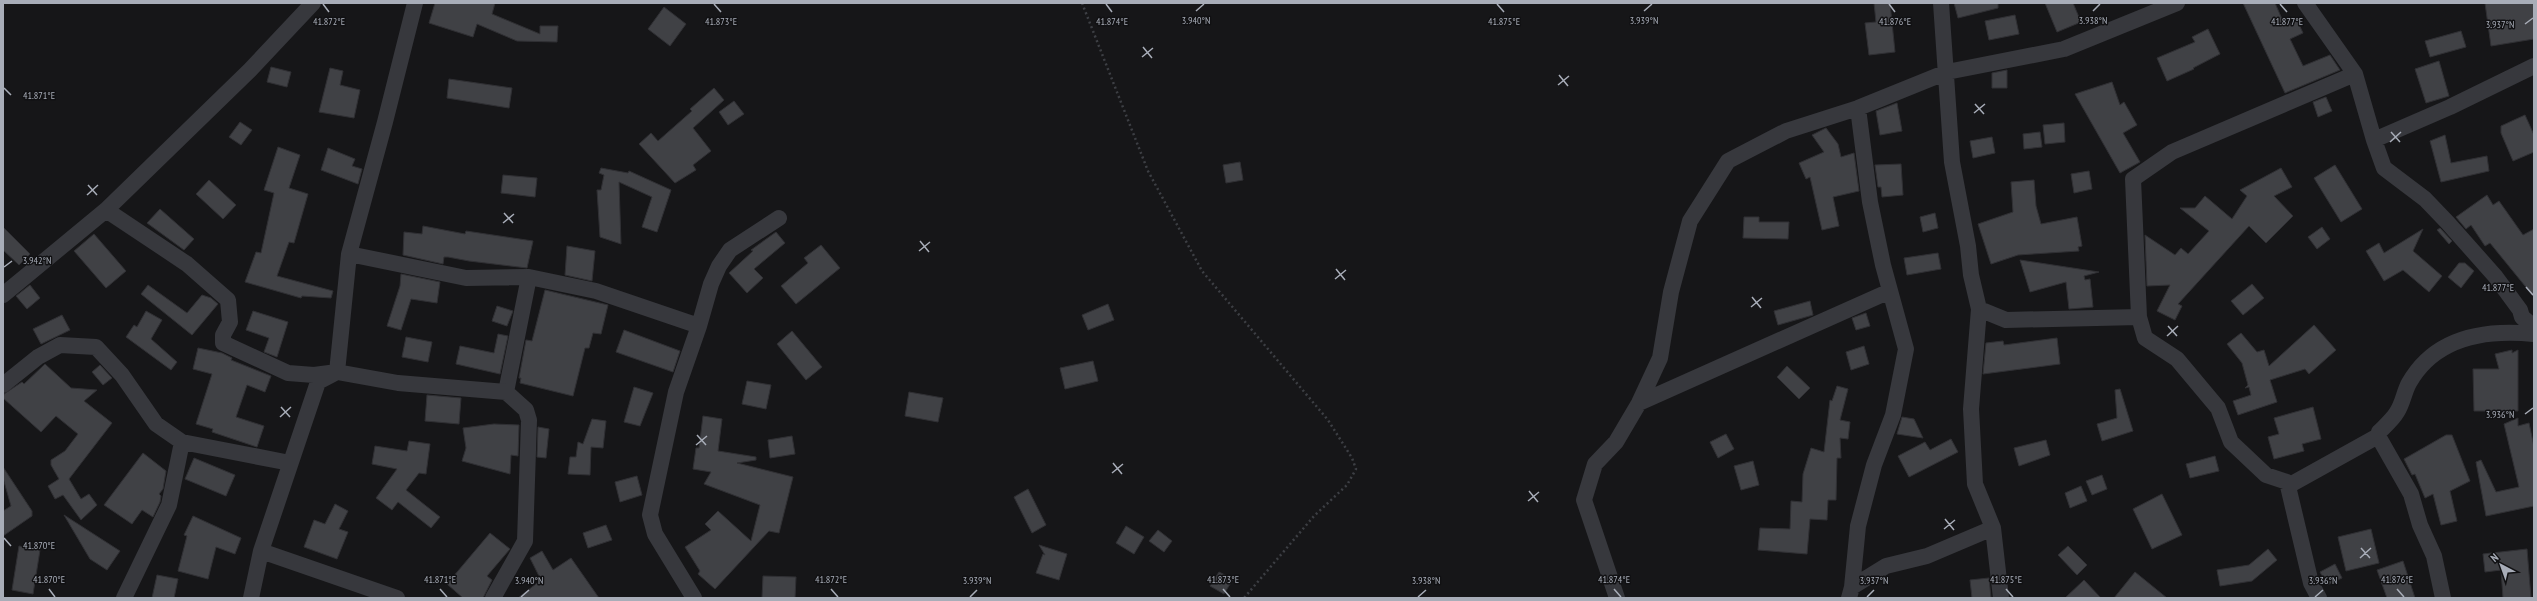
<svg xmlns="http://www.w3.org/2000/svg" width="2537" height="601" font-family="'PT Sans Narrow',sans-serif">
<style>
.building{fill:#404145;stroke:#303034}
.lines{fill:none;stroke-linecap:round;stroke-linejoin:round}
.path{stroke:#3d3f44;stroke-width:2.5;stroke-dasharray:2 3;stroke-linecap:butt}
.minor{stroke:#37383d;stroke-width:16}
.ticks{fill:none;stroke:#a8adb8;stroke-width:1.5}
.ticks-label{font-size:10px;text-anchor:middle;fill:#a8adb8;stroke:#111113;stroke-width:3;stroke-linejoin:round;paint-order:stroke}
</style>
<rect width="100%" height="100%" fill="#161618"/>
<path class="building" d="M435,3H495L492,14L540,34V26H558L557,42L517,41L477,24L473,37L429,23Z
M1874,3H1890L1895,52L1869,55L1865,23L1876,22Z
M1954,3H1998V8L1958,18Z
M2045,3H2073L2081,22L2057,32Z
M2243,3H2275L2285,26L2297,20L2303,33L2290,39L2303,66L2330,55L2340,70L2285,93Z
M2485,3H2534V39L2491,46Z
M664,7L686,24L670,46L648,29Z
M2015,15L2019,34L1989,40L1985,21Z
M2208,29L2220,54L2193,68L2194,69L2167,81L2157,58L2195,42L2192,37Z
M2461,31L2466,47L2430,57L2425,41Z
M2439,61L2449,96L2426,103L2415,69Z
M271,67L291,72L287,87L267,82Z
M330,68L343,71L340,85L360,90L354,118L319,112Z
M2007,70V88H1992V73Z
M449,79L512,88L509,108L447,98Z
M2112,82L2120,105L2124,102L2137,125L2123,133L2140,162L2120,173L2075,94Z
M714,88L724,100L693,128L711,151L693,165L696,170L675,183L639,144L651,133L658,141L692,111L690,109Z
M2326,97L2332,111L2318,117L2313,102Z
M734,101L744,114L728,125L719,112Z
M1897,103L1902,131L1880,135L1876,111Z
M2525,115L2534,135V152L2513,161L2501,133V126Z
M240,122L252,130L241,145L229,137Z
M2064,123L2065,142L2045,144L2043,125Z
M1826,128L1838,144L1841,157L1854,153L1859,191L1833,197L1839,226L1822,230L1810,177L1806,179L1799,163L1824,152L1812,135Z
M2040,132L2042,147L2024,149L2023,134Z
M2445,135L2451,163L2487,156L2489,171L2441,182L2430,141Z
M1992,137L1995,153L1973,158L1970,141Z
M278,147L300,155L289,188L308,194L294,243L289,242L277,276L333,291L331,298L302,296L301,298L245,282L256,252L261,253L274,193L264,190Z
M328,148L355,159L352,166L362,169L358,184L321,170Z
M1240,162L1243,180L1226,183L1223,165Z
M1901,164L1903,195L1882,197L1881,187H1878L1875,165Z
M2335,165L2362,209L2341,222L2314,178Z
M601,168L628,173L629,171L671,190L657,232L642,227L652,197L619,182L621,244L600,237L597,190H601L604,175L599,173Z
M2281,168L2292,187L2274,196L2293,216L2266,243L2249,226L2178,304L2182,306L2175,320L2157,311L2170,285L2147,286L2145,235L2175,255L2181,248L2188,254L2209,231L2180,208H2195L2205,196L2232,219L2247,196L2240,190Z
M2089,171L2092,189L2074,193L2071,174Z
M503,175L537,178L535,197L501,193Z
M209,180L236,205L223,219L196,194Z
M2034,180L2036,206L2041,224L2077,217L2082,246L2078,247L2079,251L2018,255L1991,264L1978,224L2013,212L2011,182Z
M2487,195L2493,205L2499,201L2523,235L2534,229V297L2490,243L2485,246L2471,225L2466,229L2456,217Z
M160,209L194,239L184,250L147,223Z
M1935,213L1938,228L1923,232L1920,217Z
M1744,217H1759V222H1789L1788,239L1743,238Z
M423,226L465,234L466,231L533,241L527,268L469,261L448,257H444L443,264L403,255L404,232L422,234Z
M3,227L30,254L19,265L3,250Z
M2322,227L2330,239L2317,249L2308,237Z
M2440,228L2452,241L2449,244L2437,230Z
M2423,229L2413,251L2442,276L2429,292L2403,270L2384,281L2366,251L2379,243L2384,253Z
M776,232L785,243L754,269L763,278L747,293L729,273L753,251L751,250Z
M94,234L126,271L106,288L74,251Z
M821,245L840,268L796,304L781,286L808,263L804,258Z
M567,246L595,251L592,281L565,275Z
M1938,253L1941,269L1907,275L1904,258Z
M2020,260L2099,272L2084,276L2085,280L2090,279L2093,307L2069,309L2066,282L2030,292Z
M2459,263H2465L2474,271L2461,288L2448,277Z
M401,274L440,282L437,303L411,299L401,330L387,326L400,286Z
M2252,284L2264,298L2243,315L2231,301Z
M30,285L40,298L27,309L16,296Z
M148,285L187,313L202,295L211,298L218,304L192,335L141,294Z
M545,290L608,305L601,334L593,333L589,348H585L573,396L520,383L521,378H519L526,340L532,341Z
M1810,301L1813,315L1778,325L1774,311Z
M1108,304L1114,320L1088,330L1082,315Z
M497,306L513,311L507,326L492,321Z
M146,311L162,320L151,339L177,362L171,370L126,337L134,325L137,327Z
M253,311L288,322L277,357L264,352L269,338L246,330Z
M1866,313L1870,326L1856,330L1852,318Z
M62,315L70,330L41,344L33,329Z
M2314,325L2336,350L2309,374L2305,369L2270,380L2277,402L2238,415L2233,401L2251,395L2249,387L2245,388L2248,385L2242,363L2227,344L2241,333L2257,352L2264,350L2269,366Z
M624,330L680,351L673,372L616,352Z
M792,331L822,367L806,380L777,344Z
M498,334L508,336L500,374L456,364L460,346L494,353Z
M406,337L432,342L428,362L402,357Z
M2057,338L2060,364L1983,374L1986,343L2003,341L2004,345Z
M1864,346L1869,364L1851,370L1846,352Z
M198,348L222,353L232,358L231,360L271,376L265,392L247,385L236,417L264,426L257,447L212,432L213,429L196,424L212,374L193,369Z
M2512,350V353L2518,350V411H2474L2473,369H2499L2495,354Z
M1093,361L1098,381L1065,389L1060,368Z
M45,364L71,388L97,390L84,401L112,423L69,479L81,499L89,494L97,505L81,520L63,495L55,499L48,486L59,479L51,465V460L65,451L78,434L56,416L41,432L3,398L4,394L22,382L24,384Z
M100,365L112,378L103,385L92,372Z
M1787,366L1810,388L1799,399L1777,377Z
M747,381L771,385L766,409L742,404Z
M1837,386L1848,389L1840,420L1850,422L1848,439L1840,438L1841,458H1837L1836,500H1828L1827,520L1810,519L1807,554L1758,550L1760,528L1790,529L1791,501L1802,502L1803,474L1811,448L1824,452L1830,400L1832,401Z
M634,387L653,393L640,426L624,422Z
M2120,389L2133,431L2102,441L2097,424L2117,418L2115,390Z
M909,392L943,398L938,422L905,416Z
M427,395L461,398L459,424L425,421Z
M2313,407L2321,439L2302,444L2304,451L2274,459L2268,437L2279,434L2274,418Z
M703,416L722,419L718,451L756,457V460L737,463L793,477L779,533L769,531L715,589L698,574L700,571L685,547L711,530L705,524L718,511L751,541L760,505L704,484L711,472L693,469L696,448H699Z
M1902,417L1914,419L1923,438L1897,434Z
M2518,418V426L2529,423L2534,447V506L2486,516L2476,462L2481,460L2496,492L2519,487L2504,424Z
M592,419L606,421L603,448L591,447L590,475L568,474L570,457H576L578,442L583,444Z
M494,424L519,425L518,456L511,455L510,474L462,461L466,448L463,428Z
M538,427L549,429L546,458L537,457Z
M1726,434L1734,449L1718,458L1710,442Z
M2446,435H2452L2470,481L2450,491L2457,521L2441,525L2433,494L2425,498L2415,474L2412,475L2404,459Z
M792,436L795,454L770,458L768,440Z
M1951,439L1958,452L1909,477L1898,456L1925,442L1930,450Z
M2046,440L2050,455L2019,466L2014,448Z
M409,441L430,444L426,474L419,473L406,490L440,517L431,528L398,502L392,510L376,498L397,469L372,464L375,446L407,451Z
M143,453L166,471L163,489L159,494L161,496L160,502L153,517L142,510L132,524L104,505Z
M2215,456L2219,471L2190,478L2186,464Z
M194,458L235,475L226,496L185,479Z
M1753,461L1759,485L1741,490L1734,466Z
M3,467L32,511V516L3,536V511L11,506L3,478Z
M2102,475L2107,489L2092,495L2086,481Z
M637,476L642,495L620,502L615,482Z
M2081,486L2087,501L2070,508L2065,493Z
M1028,489L1046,525L1032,533L1014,497Z
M2162,494L2182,535L2152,549L2133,509Z
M335,504L348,511L339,529L348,532L337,559L304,547L314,520L325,524Z
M64,515L120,551L107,570L90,559Z
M193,516L241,538L235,554L216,547L208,579L178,571L187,536L184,535Z
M606,525L612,540L588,548L583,533Z
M1126,526L1144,537L1134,554L1116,543Z
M2371,529L2379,563L2346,571L2338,537Z
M1158,530L1172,541L1164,552L1149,541Z
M490,533L510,549L487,576L492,580L483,598H463L447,584Z
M1039,545L1067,554L1059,580L1036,573L1043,554L1045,555Z
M19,546L40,550L33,594L12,590Z
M2068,546L2087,565L2077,575L2058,555Z
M2268,549L2277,560L2252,581L2220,586L2217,570L2249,565Z
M2527,549L2531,598H2503L2501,570L2485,572L2483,554Z
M542,551L553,570L571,558L599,598H518L541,580L530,558Z
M2403,561L2415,598H2387L2377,570Z
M2335,564L2342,578L2327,585L2320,572Z
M1219,572L1233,579L1224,594L1210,586Z
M2135,572L2167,598H2114Z
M157,575L178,579L174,598H152Z
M763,576L796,577L795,598H762Z
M1989,578L1991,598H1972L1970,580Z
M2084,580L2101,598H2065Z"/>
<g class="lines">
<path class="path" d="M1082,3L1148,171L1202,271L1328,420L1352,458L1356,469L1347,485L1314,516L1244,598"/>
<path class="minor" d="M1941,3L1952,162L1968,246L1971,275L1979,309L1971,409L1975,484L1993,528L2001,598
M2305,3L2355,74L2374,140L2450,107L2534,66
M2374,140L2384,168L2425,199L2448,223L2495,276L2520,310L2522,317L2534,327
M106,210L187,264L228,300L230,322L223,335V343L288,373L314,375L337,372L398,383L506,392L526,410L529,420L525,541L493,598
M349,254L466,278L529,277L596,291L699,326
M3,295L106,210L250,70L313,3
M1979,309L2006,320L2139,317L2145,338L2177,359L2218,408L2231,442L2266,475L2287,482L2311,583L2319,598
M2139,317L2133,179L2172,152L2355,74
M3,385L38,357L60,345L96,347L122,375L156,424L182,442L290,463
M506,392L529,277
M1639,403L1890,291
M2378,436L2411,494L2420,525L2434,556L2443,598
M2287,482L2288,486L2378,436L2379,432C2385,426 2393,419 2397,412C2403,403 2404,392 2409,383C2435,337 2485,329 2534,334
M261,551L397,598
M1852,587L1858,526L1874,465L1893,415L1906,349L1883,265L1870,202L1858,108
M124,598L169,505L182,442
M251,598L261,551L318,382L337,372L349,254L385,122L415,3
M694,598L655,534L650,515L676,392L699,326L711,284L719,266L730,250L779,218
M1617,598L1584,500L1595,464L1616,442L1639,403L1660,358L1671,292L1690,221L1728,161L1786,131L1858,108L1947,72L2064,49L2177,3
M1849,598L1852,587L1886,566L1927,556L1993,528"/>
</g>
<path class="ticks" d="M323,4L329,12M714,4L721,12M1106,4L1112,12M1497,4L1504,12M1889,4L1895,12M2280,4L2287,12M1196,11L1204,4M1644,11L1652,4M2093,11L2100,4M2525,24L2533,18M1143,47L1152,58M1142,57L1153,48M1559,75L1568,86M1558,85L1569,76M4,88L11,95M1975,104L1984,114M1974,113L1985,104M2391,132L2400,142M2390,142L2401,132M88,185L97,195M87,195L98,185M504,213L513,223M503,223L514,214M920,241L929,252M919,251L930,242M4,267L12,261M1336,269L1345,280M1335,279L1346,270M2526,287L2533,295M1752,297L1761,308M1751,307L1762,298M2168,326L2177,336M2167,336L2178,326M281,407L290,417M2525,414L2533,408M280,417L291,407M697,435L706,445M696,445L707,436M1113,463L1122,474M1112,473L1123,464M1529,491L1538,502M1528,501L1539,492M1945,519L1954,530M1944,529L1955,520M4,538L11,546M2361,548L2370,558M2360,558L2371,548M49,589L55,597M440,589L447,597M831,589L838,597M1223,589L1230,597M1614,589L1621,597M2006,589L2013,597M2397,589L2404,597M521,597L529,590M970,597L977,590M1418,597L1426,590M1867,597L1874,590M2315,597L2323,590"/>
<g class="ticks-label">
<text x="1196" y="24">3.940°N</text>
<text x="1644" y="24">3.939°N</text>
<text x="2093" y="24">3.938°N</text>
<text x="329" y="25">41.872°E</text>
<text x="721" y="25">41.873°E</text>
<text x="1112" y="25">41.874°E</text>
<text x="1504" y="25">41.875°E</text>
<text x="2287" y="25">41.877°E</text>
<text x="1895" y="25">41.876°E</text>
<text x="2500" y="28">3.937°N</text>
<text x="39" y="99">41.871°E</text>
<text x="37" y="264">3.942°N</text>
<text x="2498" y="291">41.877°E</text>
<text x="2500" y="418">3.936°N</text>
<text x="39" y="549">41.870°E</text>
<text x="440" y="583">41.871°E</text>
<text x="831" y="583">41.872°E</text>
<text x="1223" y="583">41.873°E</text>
<text x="1614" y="583">41.874°E</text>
<text x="2006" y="583">41.875°E</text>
<text x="2397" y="583">41.876°E</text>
<text x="49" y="583">41.870°E</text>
<text x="529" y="584">3.940°N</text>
<text x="977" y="584">3.939°N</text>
<text x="1426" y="584">3.938°N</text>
<text x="1874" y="584">3.937°N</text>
<text x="2323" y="584">3.936°N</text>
</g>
<rect width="2537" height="601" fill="none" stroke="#a8adb8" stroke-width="8"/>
<g transform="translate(2501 565) rotate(319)" stroke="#111113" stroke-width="3" paint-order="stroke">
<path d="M0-3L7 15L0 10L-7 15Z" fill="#a8adb8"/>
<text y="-6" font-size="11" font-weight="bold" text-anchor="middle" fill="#a8adb8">N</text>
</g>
</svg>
